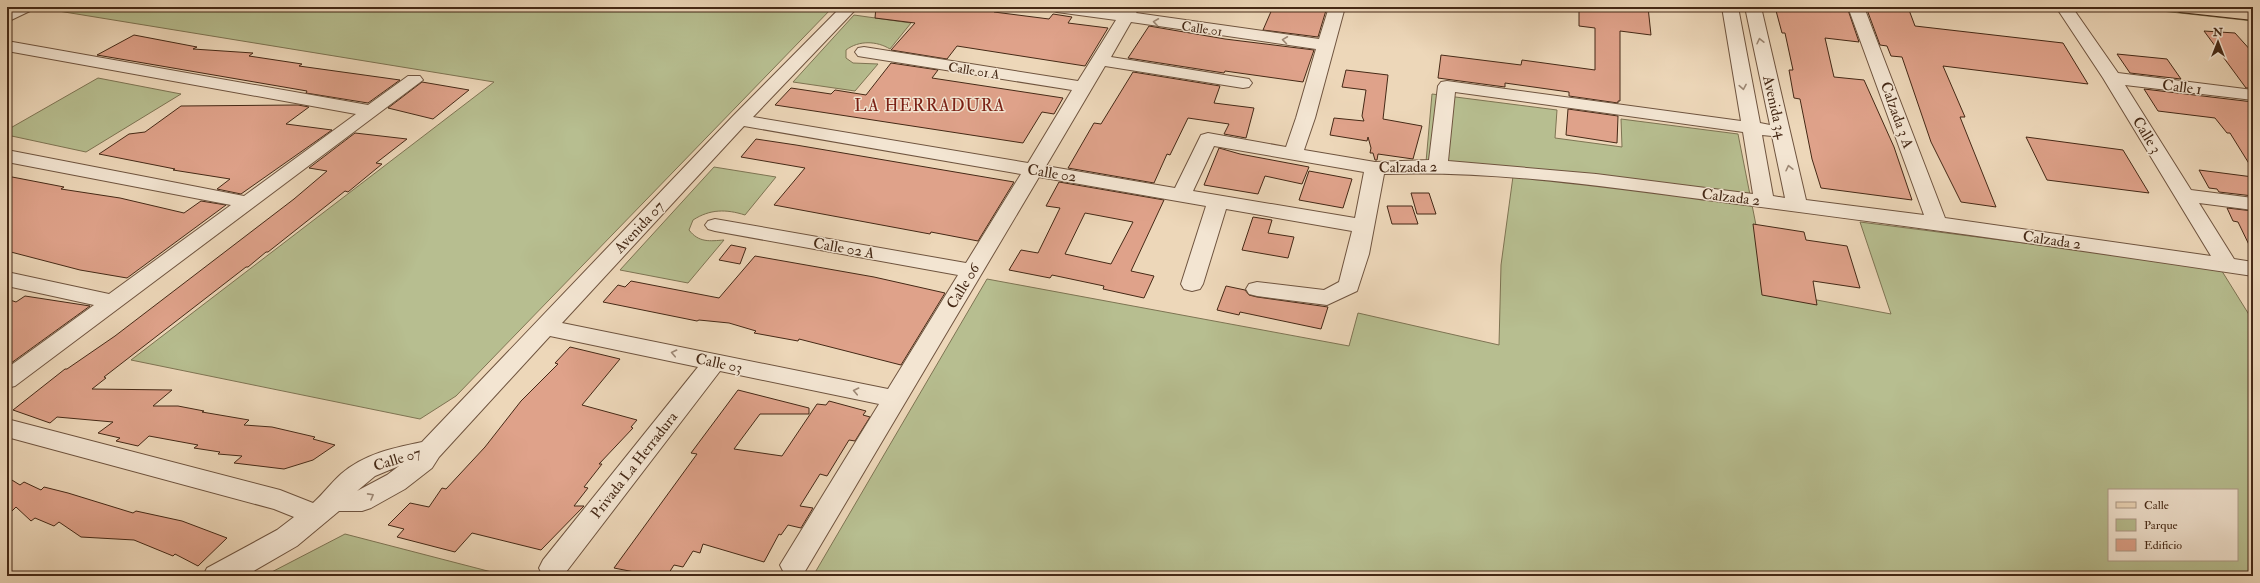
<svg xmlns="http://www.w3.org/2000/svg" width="2260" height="583" font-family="'IM FELL Double Pica',serif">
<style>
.green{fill:#b7be90;stroke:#7e7453;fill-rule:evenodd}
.building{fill:#dfa28a;stroke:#452916;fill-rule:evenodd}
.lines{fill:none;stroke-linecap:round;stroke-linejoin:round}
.minor-casing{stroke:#6f543f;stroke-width:2}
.major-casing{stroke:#452916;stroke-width:2}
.minor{fill:#f3e5d2;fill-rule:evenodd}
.major{fill:#edd7b9;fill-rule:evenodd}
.oneway{stroke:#9c8774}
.labels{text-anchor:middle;stroke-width:3;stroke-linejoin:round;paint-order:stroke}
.far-street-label{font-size:13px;fill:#452916;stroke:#f3e5d2}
.street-label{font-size:15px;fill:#452916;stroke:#f3e5d2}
.quarter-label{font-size:17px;letter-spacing:1px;fill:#7a1f14;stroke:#f3e5d2}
</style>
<rect width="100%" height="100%" fill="#edd7b9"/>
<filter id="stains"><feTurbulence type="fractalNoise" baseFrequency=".005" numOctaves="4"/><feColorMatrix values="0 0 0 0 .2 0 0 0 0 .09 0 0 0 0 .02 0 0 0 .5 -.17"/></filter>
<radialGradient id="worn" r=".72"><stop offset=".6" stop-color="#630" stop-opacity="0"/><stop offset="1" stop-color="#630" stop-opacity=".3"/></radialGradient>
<path class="green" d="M49,7H833L456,396L420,419L131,360L494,82L46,9Z
M2125,7H2253V21Z
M854,15L911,23L890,49C877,41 859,40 846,50V58L853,63L878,64L855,91L793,82Z
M98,78L181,94L86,152L7,135V130Z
M1432,94L1557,110L1555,138L1622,147L1621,119L1738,134L1769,291L1891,314L1860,222L2220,268L2253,321V576H813L987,279L1349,346L1358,313L1499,345L1501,265L1514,169L1426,162ZM2109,490H2237V560H2109Z
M714,167L776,177L745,215C726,209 710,209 693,220L689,230C699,243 710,241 724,240L688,283L620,270Z
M345,534L507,576H264Z"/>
<path class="building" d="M876,7H998L994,12L1049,19L1053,14L1072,17L1068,23L1108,28L1085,66L957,46L947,59L891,50L915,23L875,18Z
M1273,7H1327L1318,37L1263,30Z
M1579,7H1648L1651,35L1620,31V101H1618V103L1569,96V92L1505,83V87L1438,78L1441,55L1521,65L1522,60L1595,70V28L1579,26Z
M1775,7H1847L1859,42L1825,38L1834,77L1864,80L1894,147L1912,200L1821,188L1812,159L1800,99L1794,98L1789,70H1793L1785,33H1782Z
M1866,7H1904L1905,9L1909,10L1915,26L2063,43L2088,84L1943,66L1965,117H1960L1996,207L1961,202L1931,142L1902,57L1891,56L1887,46L1880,45Z
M1149,26L1225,39L1314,50L1303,82L1225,71L1224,73L1128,58Z
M2204,31L2235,33L2253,53V88H2246Z
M134,35L197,47L193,49L253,53L249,56L302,64L299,66L400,80L368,103L306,93L307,91L97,55Z
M2117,54L2167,59L2181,79L2130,73Z
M891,63L938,70L932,78L1063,98L1054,114L1042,112L1023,143L775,105L791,88L831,94L835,90L866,95Z
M1346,70L1388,75L1383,119L1422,126L1413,159L1378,154L1377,160H1375L1373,153H1370L1371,148L1368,137L1367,141L1330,135L1334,118L1364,121L1362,116L1366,90L1342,87Z
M1133,72L1220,86L1214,103L1254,108L1246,138L1224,134L1229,124L1188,118L1170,155L1167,154L1154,183L1068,168L1094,123L1101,124Z
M422,82L469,90L433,119L388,108Z
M2144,89L2253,102V170L2230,133H2227L2215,118L2158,111Z
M298,105L309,107L286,124L332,130L241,194L217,189L230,179L173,170L175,169L99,154L129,134L145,132L181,106Z
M1568,109L1618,116L1617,143L1566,135Z
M355,133L407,139L376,163L382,164L348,192L345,191L268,252H266L248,267H246L104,377L106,378L92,389L172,390L153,406H178L204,411L202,412L249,420L244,425L272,427L315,437L313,439L335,445L313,460L284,469L234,463L242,456L218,454L220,452L194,448L198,445L149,436L138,446L116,441L120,438L98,433L113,422L57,417L50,423L13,410L65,369H67L115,336L294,199L327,171L309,168Z
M2026,137L2123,150L2149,193L2047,180Z
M756,139L796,145L1014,182L978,241L931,232L930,234L774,205L805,168L741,157Z
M1219,148L1240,154L1309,167L1302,184L1265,176L1258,194L1204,185Z
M2199,170L2253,177V196L2219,192L2217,189L2209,188Z
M1309,171L1352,179L1343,208L1299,200Z
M7,176L64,187L61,189L120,198L184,213L201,201L226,205L127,278L80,270L7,251Z
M1059,182L1164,200L1131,271L1154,276L1144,298L1103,289L1104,286L1052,275L1050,278L1009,270L1021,250L1038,253L1060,208L1046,206ZM1085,213L1133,222L1111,264L1065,254Z
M1411,193H1429L1436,214H1417Z
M1387,206H1412L1418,224H1392Z
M2227,208L2253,211V253L2238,222L2233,221Z
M1253,217L1272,220L1268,233L1294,237L1288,258L1242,250Z
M1753,224L1804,232L1806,240L1847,246L1860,288L1813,281L1817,305L1762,295Z
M731,245L746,248L740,264L719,260Z
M755,256L874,277L945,293L901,365L799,339L798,341L754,333L756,331L729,323L699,320L697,321L603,302L618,285L625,287L631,281L719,298Z
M1226,286L1245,290L1249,295L1257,297L1328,307L1321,329L1240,312L1239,315L1217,310Z
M25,296L90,306L7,366V299L16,302Z
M570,347L620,359L582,405L637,420L631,427L633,428L599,464H602L584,487L588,488L574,506H584L541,550L472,533L455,552L397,537L404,529L388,525L410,503L429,507L442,488L446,489L485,447L521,401L558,364L555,363Z
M738,390L809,408V414H760L734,449L782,456L817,404L826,405L829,401L866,411L863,415L870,417L855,441L849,440L827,476L820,474L800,506L813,508L801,528L788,525L781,535L779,534L764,562L703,544L700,553L693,551L683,567L674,565L667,576H655L614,568L697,454L691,453Z
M7,477L20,485L24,482L41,490L44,487L68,493L133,513L136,511L182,521L227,538L198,566L175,554L173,556L134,540L81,537L59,522L54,526L35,518L31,521L16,507L7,516Z"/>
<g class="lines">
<g class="minor-casing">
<path id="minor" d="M14,7H34L32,10L7,22V10Z
M841,7H858L753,117L1028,163L1072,90L864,57L858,56L855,52L858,48L864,47L1078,81L1116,20L1057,12L1051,10L1049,7H1091L1121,11L1124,7H1140L1136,13L1319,39L1329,7H1345L1315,118L1304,150L1375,162L1429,160L1438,86L1441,82L1447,81L1741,121L1722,7H1738L1760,123L1770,125L1745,7H1761L1806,200L1924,215L1848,7H1864L1945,218L2211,256L2103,78L2056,7H2072L2118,73L2253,90V100L2125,85L2191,190L2253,198V210L2199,203L2234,259L2253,262V276C2079,250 1904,225 1730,203C1615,188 1499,170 1384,174L1369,254L1357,291L1327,305L1257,296L1249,294L1246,289L1249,284L1257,282L1324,290L1339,282L1352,231L1226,209L1203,284L1200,289L1192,291L1184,289L1181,284L1206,206L1039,177L804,573L795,576L784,573L780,565L879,404L720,371L563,576H543L539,568L543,560L698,367L550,336L439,457L432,468L405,489L371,508L362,511H339L297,546L245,576H203L207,568L277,530L294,517L274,509L7,437V419L280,490L313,503C323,494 331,483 341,474C364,454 393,448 422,442L733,116ZM1131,22L1316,49L1296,118L1286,147L1208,133L1201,135L1175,188L1046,166L1105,66L1243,88L1249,87L1252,83L1249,79L1243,78L1111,57ZM1455,92L1743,132L1753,194L1596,174L1448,161ZM744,126L1021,174L966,263L715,219L708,221L705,225L708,229L715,231L958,275L888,389L562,323ZM1762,135L1772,136L1785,198L1773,196ZM1214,146L1364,172L1355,218L1193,191ZM399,466L387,475L357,491L375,476Z
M7,41L368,105L408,76H420L423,80L15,386L7,388V368L94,305L7,286V272L109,294L231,205L7,162V150L244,196L356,114L7,51Z"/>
</g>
<g class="major-casing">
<path id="major" d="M2172,7H2225L2253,10V20L2180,12L2174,10Z"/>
</g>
<use href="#minor" class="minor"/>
<use href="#major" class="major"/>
</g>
<defs><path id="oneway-chevron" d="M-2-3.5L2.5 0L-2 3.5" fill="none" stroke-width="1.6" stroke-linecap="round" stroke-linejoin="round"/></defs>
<g class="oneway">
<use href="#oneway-chevron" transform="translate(1156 22) rotate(-172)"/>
<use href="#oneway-chevron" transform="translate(1285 40) rotate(-172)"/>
<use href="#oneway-chevron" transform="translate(1760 41) rotate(-103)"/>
<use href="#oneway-chevron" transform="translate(1743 87) rotate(80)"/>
<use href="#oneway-chevron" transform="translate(1789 168) rotate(-103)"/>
<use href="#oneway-chevron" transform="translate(674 353) rotate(-168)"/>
<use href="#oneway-chevron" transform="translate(856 391) rotate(-168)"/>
<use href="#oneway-chevron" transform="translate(371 496) rotate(-29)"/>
</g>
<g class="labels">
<g class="far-street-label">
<text transform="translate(1202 28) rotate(8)" y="5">Calle 01</text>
<text transform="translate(974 70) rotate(9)" y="5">Calle 01 A</text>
</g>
<g class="street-label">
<text transform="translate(2182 87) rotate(7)" y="5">Calle 1</text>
<text transform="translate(1775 107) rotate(77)" y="5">Avenida 34</text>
<text transform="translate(1897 115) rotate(70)" y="5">Calzada 3 A</text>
<text transform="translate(2147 135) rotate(58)" y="5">Calle 3</text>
<text transform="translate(1408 167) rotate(-1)" y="5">Calzada 2</text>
<text transform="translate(1052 173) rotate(9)" y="5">Calle 02</text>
<text transform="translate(1731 197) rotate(7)" y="5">Calzada 2</text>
<text transform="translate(639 227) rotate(-47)" y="5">Avenida 07</text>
<text transform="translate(2052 240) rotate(8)" y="5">Calzada 2</text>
<text transform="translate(844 248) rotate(10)" y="5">Calle 02 A</text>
<text transform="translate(963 286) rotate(-59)" y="5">Calle 06</text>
<text transform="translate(719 363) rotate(12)" y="5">Calle 03</text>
<text transform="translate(397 459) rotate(-17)" y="5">Calle 07</text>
<text transform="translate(634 465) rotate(-52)" y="5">Privada La Herradura</text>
</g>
<g class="quarter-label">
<text x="930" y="111">LA HERRADURA</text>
</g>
</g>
<rect width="2260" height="583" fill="none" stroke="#edd7b9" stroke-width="24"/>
<rect x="8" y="8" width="2244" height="567" fill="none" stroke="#452916" stroke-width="2"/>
<rect x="12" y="12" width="2236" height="559" fill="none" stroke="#452916"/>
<rect x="2108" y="489" width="130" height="72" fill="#f3e5d2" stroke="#ad9a87"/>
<rect x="2116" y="502" width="20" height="6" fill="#edd7b9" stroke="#ad9a87"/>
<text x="2144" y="509" font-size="12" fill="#452916">Calle</text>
<rect x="2116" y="519" width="20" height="12" fill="#b7be90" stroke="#ad9a87"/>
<text x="2144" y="529" font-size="12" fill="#452916">Parque</text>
<rect x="2116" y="539" width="20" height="12" fill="#dfa28a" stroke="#ad9a87"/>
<text x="2144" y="549" font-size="12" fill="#452916">Edificio</text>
<g transform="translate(2218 42)" stroke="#f3e5d2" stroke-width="3" paint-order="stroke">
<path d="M0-3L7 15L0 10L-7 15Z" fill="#452916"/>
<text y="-6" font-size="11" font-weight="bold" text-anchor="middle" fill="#452916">N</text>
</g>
<rect width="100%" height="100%" filter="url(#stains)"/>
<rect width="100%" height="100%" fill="url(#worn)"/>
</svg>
